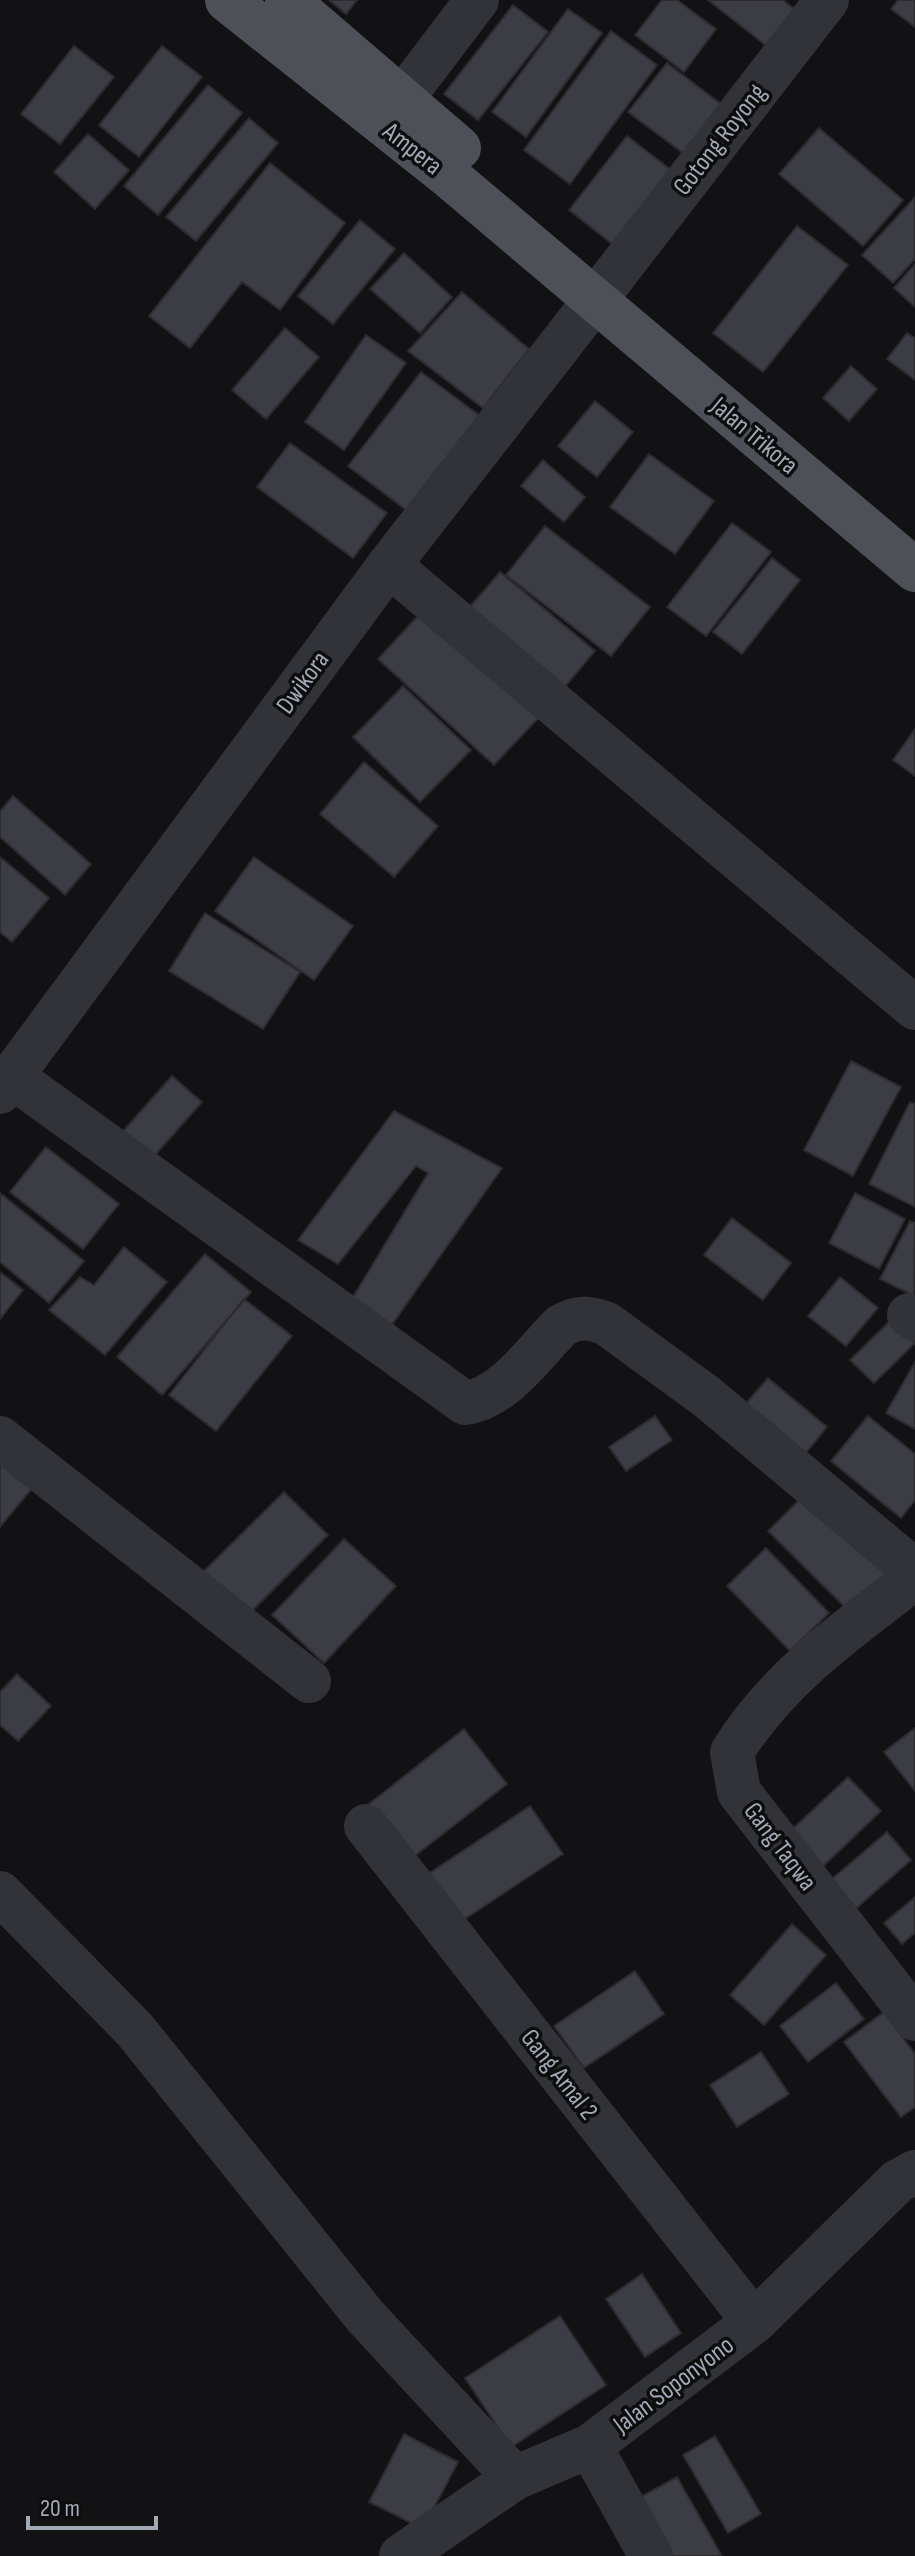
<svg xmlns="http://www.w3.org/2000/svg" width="915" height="2556" font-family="'Sofia Sans Condensed',sans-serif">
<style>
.building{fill:#3c3d44;stroke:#2b2b30;stroke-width:2}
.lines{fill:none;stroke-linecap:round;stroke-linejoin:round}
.minor{stroke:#323339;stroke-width:44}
.tertiary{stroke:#323339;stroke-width:44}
.primary{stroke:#4e5058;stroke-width:44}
.labels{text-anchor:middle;stroke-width:7;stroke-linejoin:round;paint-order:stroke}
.street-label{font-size:26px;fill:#a2a8b6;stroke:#0d0d0e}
</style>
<rect width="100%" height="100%" fill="#121214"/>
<path class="building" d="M329,0H357L346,14Z
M662,0H677L716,29L684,72L635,35Z
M708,0H783L798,12L769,48Z
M898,0H915V27L891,9Z
M513,5L548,32L478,120L444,94Z
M568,9L602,33L526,137L492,112Z
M611,31L657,65L570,184L524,150Z
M74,46L114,77L60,144L21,114Z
M162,46L202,77L139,157L99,125Z
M667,63L725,107L687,156L628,112Z
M208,85L242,113L158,215L124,186Z
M249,118L278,143L196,241L166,217Z
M819,128L903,200L863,246L779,174Z
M88,134L129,170L95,209L54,172Z
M627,136L675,173L616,247L569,210Z
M270,163L345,223L280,310L242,282L190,348L149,316Z
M915,197V259L893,283L862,255Z
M360,220L395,249L333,324L298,296Z
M797,226L848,265L763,372L713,333Z
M404,253L452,297L420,333L370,289Z
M915,264V307L894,288Z
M462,292L529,349L483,408L408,351Z
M285,328L319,357L266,419L232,390Z
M907,333L915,338V380L887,359Z
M366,335L406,363L344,450L305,422Z
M851,366L877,389L849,421L823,398Z
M421,372L483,418L410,513L348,466Z
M595,401L633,432L597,477L558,446Z
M290,443L387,513L353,558L257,487Z
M649,454L714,501L675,554L610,507Z
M543,460L585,497L564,522L521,486Z
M732,523L771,552L706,636L667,607Z
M545,526L650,607L611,656L506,575Z
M772,558L800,580L742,654L713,632Z
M500,572L595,651L563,689L468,609Z
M428,605L544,712L494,765L378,659Z
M403,686L471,750L420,802L353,737Z
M915,729V776L893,760Z
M364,762L438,826L394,877L320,814Z
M13,796L91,864L65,895L0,837V811Z
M0,857L49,898L12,942L0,932Z
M254,857L353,926L314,980L215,911Z
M205,913L300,972L263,1029L169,971Z
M851,1061L901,1087L853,1176L804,1150Z
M172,1076L202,1102L147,1164L117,1138Z
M910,1102L915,1104V1207L869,1184Z
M394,1111L502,1168L384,1336L347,1307L428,1173L416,1166L338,1264L298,1240Z
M46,1147L119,1204L83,1249L10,1192Z
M0,1193L84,1261L49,1303L0,1262Z
M855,1193L905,1219L879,1269L829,1243Z
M732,1218L791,1263L763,1300L704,1255Z
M910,1221L915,1223L914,1296L880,1279Z
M124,1247L167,1282L105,1355L49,1310L80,1277L94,1285Z
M205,1254L251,1292L162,1395L117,1357Z
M0,1272L23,1290L0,1319Z
M840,1277L878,1308L846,1346L808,1316Z
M244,1299L292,1336L216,1431L169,1395Z
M893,1318L915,1343L874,1383L850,1360Z
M915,1362V1429L886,1413Z
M768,1378L827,1427L797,1464L737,1414Z
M655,1416L672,1440L626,1471L609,1447Z
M868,1416L915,1454V1500L901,1518L831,1461Z
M0,1458L34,1486L0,1527Z
M810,1489L893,1570L850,1612L768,1531Z
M284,1492L328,1535L241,1622L197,1578Z
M344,1539L396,1586L324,1663L272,1615Z
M766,1548L829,1613L790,1651L727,1586Z
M17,1674L51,1706L18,1741L0,1725V1692Z
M915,1728V1791L884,1752Z
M464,1729L507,1784L403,1865L360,1811Z
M848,1777L881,1811L817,1872L784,1837Z
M530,1806L563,1854L451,1928L419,1880Z
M887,1832L911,1860L852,1912L827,1883Z
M915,1897V1933L902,1944L884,1923Z
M792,1924L826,1955L764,2025L730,1995Z
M635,1971L664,2014L584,2068L554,2026Z
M836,1983L864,2019L808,2062L780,2026Z
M884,2012L915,2054V2107L901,2117L844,2042Z
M761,2052L789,2094L737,2127L710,2085Z
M642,2274L681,2333L645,2357L606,2299Z
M560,2316L606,2385L511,2447L465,2378Z
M404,2434L458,2462L423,2529L369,2502Z
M715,2436L761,2514L728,2533L683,2455Z
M677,2477L722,2556H667L635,2500Z"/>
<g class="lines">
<path class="minor" d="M383,124L477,0
M612,278L827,0
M389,565L915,1008
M11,1076L465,1403C504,1398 534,1353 561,1326C578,1316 589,1317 607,1324L707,1397L915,1571
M909,1315L915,1319
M0,1438L309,1681
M915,1578C848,1629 777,1679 732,1752L739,1792L915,2019
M366,1826L754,2322
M0,1893L135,2030L365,2316L515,2478
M590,2446L651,2556
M401,2556L515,2478L590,2446L754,2322L898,2181L915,2172"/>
<path class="tertiary" d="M0,1092L389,565L612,278"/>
<path class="primary" d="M227,0L446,174L915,570
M287,0L459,148"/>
</g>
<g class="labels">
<g class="street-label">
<text transform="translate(719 139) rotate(-52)" y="9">Gotong Royong</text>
<text transform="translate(413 148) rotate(38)" y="9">Ampera</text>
<text transform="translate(755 435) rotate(40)" y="9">Jalan Trikora</text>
<text transform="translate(302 682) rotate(-54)" y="9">Dwikora</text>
<text transform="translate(781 1846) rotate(53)" y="9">Gang Taqwa</text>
<text transform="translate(560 2074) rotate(52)" y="9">Gang Amal 2</text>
<text transform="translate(673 2384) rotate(-37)" y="9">Jalan Soponyono</text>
</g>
</g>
<path d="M28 2516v12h128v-12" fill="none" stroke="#a2a8b6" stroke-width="4"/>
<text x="40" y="2516" font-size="24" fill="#a2a8b6" stroke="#0d0d0e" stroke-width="6" paint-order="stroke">20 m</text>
</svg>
